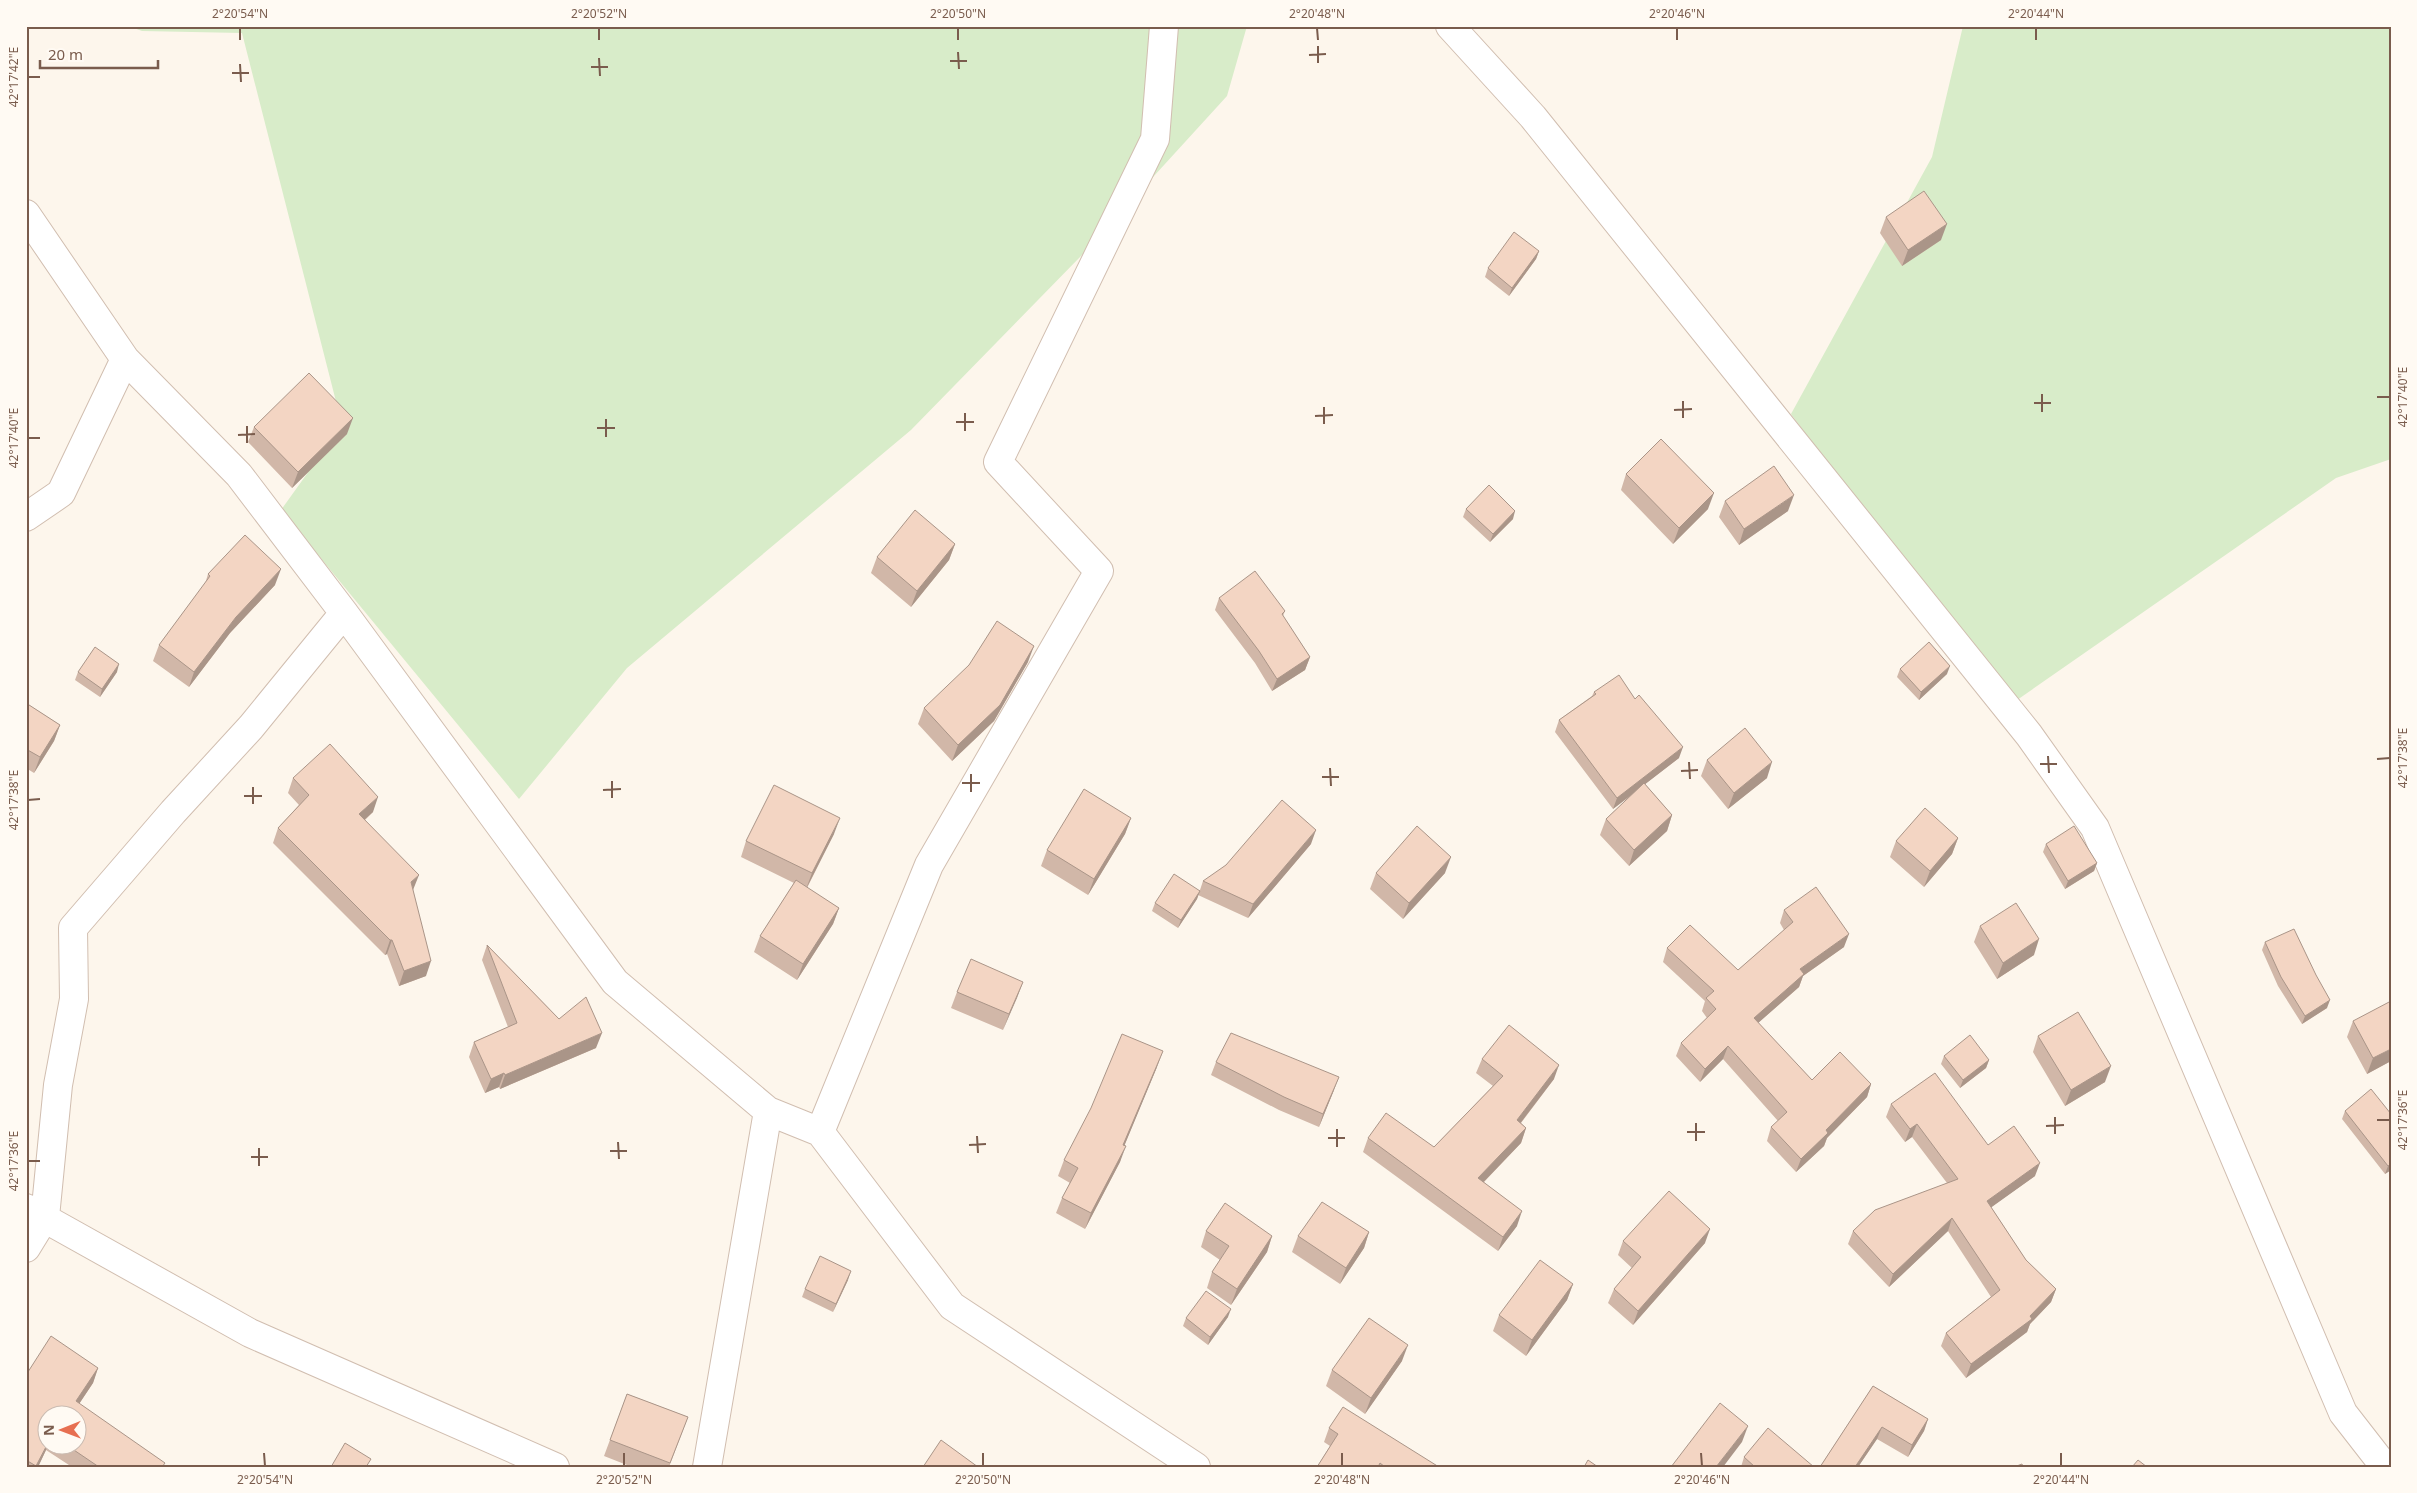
<svg xmlns="http://www.w3.org/2000/svg" width="2417" height="1493" font-family="'Noto Sans',sans-serif">
<style>
.green{fill:#d8ecc9}
.lines{fill:none;stroke-linecap:round;stroke-linejoin:round}
.street-casing{stroke:#d1beb0;stroke-width:30}
.street{stroke:#fff;stroke-width:28}
.wall{fill:#d1b7a8;fill-rule:evenodd}
.shaded-wall{fill:#aa9588}
.building{fill:#f3d5c3;stroke:#aa9588}
.ticks{fill:none;stroke:#7a5c4d;stroke-width:2}
.neatline{fill:none;stroke:#7a5c4d;stroke-width:2}
.ticks-label{font-size:12px;text-anchor:middle;fill:#7a5c4d}
</style>
<rect width="100%" height="100%" fill="#fdf6ec"/>
<path class="green" d="M128,26H1247L1227,96L1081,256L911,430L627,668L519,799L281,510L342,425L242,33L142,31Z
M1963,26H2391V459L2336,478L2007,707L1791,414L1932,157Z"/>
<g class="lines">
<g class="street-casing">
<path id="street" d="M1450,26L1533,117L2029,735L2095,828L2343,1413L2385,1467
M26,214L125,359L239,475L344,613L615,982L768,1111
M26,517L61,493L125,359
M820,1132L929,865L1099,571L998,462L1155,139L1164,26
M26,1208L250,1333L555,1467
M26,1248L45,1217L58,1085L74,999L73,928L173,812L251,727L344,613
M707,1467L768,1111L820,1132L952,1306L1196,1467"/>
</g>
<use href="#street" class="street"/>
</g>
<path class="wall" d="M1886,217L1941,240L1902,266L1880,233Z
M1539,251L1536,259L1509,296L1485,277L1488,268Z
M254,427L347,434L292,488L248,442Z
M1626,474L1708,509L1673,544L1621,490Z
M1725,501L1788,511L1739,545L1719,517Z
M1466,509L1513,519L1490,542L1463,517Z
M955,544L949,560L911,607L871,573L877,557Z
M208,574L275,585L230,633L189,687L153,661L159,645L205,584Z
M1219,598L1285,611L1283,616L1310,657L1305,670L1272,691L1255,663L1215,610Z
M1028,662L994,721L952,761L918,724L924,708Z
M1900,669L1947,674L1919,700L1897,677Z
M78,672H117L100,697L75,680Z
M1594,692L1635,699L1679,758L1645,784L1672,815L1667,831L1629,866L1600,835L1606,819L1633,794L1613,809L1555,732L1559,720L1592,696Z
M26,703L60,725L54,741L34,773L26,768Z
M1707,760L1767,778L1728,809L1701,776Z
M293,778L373,812L365,820L413,890L426,976L399,986L387,954L385,955L273,843L278,828L299,805L288,793Z
M1131,818L1125,834L1088,895L1041,866L1047,850Z
M834,834L807,888L839,908L833,924L797,980L754,952L760,936L794,883L741,857L746,841Z
M1958,838L1952,854L1924,887L1890,857L1896,841Z
M1311,844L1248,918L1198,895L1197,899L1178,928L1152,911L1155,903L1200,890L1203,881Z
M2046,844L2097,863L2094,871L2065,889L2043,852Z
M1376,873H1445L1403,919L1370,889Z
M1784,910L1844,947L1803,976L1799,987L1758,1023L1812,1080L1871,1084L1867,1097L1827,1138L1824,1146L1796,1172L1767,1141L1771,1127L1778,1121L1723,1059L1700,1082L1676,1056L1681,1043L1707,1018L1702,1011L1705,1001L1663,962L1667,948L1738,970L1784,930L1780,923Z
M1980,926L2034,955L1997,979L1974,942Z
M2265,942L2327,1008L2302,1024L2278,986L2262,950Z
M487,945L559,1019L596,1048L500,1089L499,1087L485,1093L469,1057L474,1042L508,1027L482,960Z
M1023,982L1003,1030L951,1008L957,992Z
M2353,1021L2391,1061L2367,1074L2347,1037Z
M2038,1036L2105,1082L2065,1106L2033,1052Z
M1944,1056L1989,1060L1986,1068L1960,1088L1941,1064Z
M1482,1059L1554,1079L1521,1123L1526,1128L1521,1143L1484,1182L1517,1226L1498,1251L1363,1152L1368,1138L1434,1147L1493,1086L1476,1073Z
M1216,1062L1334,1090L1319,1127L1279,1110L1211,1075Z
M1157,1067L1124,1146L1120,1162L1085,1229L1056,1213L1062,1198L1070,1183L1058,1176L1064,1160Z
M1891,1104L1988,1145L2035,1176L1991,1207L2026,1260L2056,1289L2051,1302L2030,1324L2027,1332L1966,1378L1941,1346L1946,1333L1991,1297L1948,1231L1889,1287L1848,1244L1853,1231L1947,1183L1912,1137L1905,1142L1886,1117Z
M2345,1111L2391,1114V1170L2385,1174L2342,1119Z
M1206,1231L1272,1236L1267,1252L1231,1305L1207,1288L1212,1272L1220,1260L1201,1247Z
M1369,1232L1364,1248L1340,1284L1292,1252L1298,1236Z
M1623,1241L1705,1243L1633,1325L1608,1303L1614,1289L1632,1268L1618,1255Z
M848,1280L833,1312L802,1297L805,1289Z
M1573,1284L1567,1300L1526,1356L1493,1331L1499,1315Z
M1228,1317L1208,1345L1183,1326L1186,1318Z
M1402,1361L1365,1414L1326,1386L1332,1370Z
M98,1368L93,1383L79,1404L164,1467H72L46,1450L38,1467H26V1375ZM48,1416L78,1446H48Z
M1873,1386L1928,1419L1924,1431L1908,1457L1877,1439L1858,1467H1820Z
M627,1394L688,1417L669,1467H632L604,1456Z
M1329,1428L1439,1467H1317L1330,1446L1324,1442Z
M1744,1457L1814,1467H1741Z"/>
<path class="shaded-wall" d="M1947,224L1941,240L1902,266L1908,250Z
M1539,251L1536,259L1509,296L1512,288Z
M353,418L347,434L292,488L298,472Z
M1714,493L1708,509L1673,544L1679,528Z
M1794,495L1788,511L1739,545L1744,529Z
M1515,511L1513,519L1490,542L1493,534Z
M955,544L949,560L911,607L917,591Z
M281,569L275,585L230,633L189,687L194,672L236,617Z
M1034,646L1028,662L994,721L952,761L958,745Z
M1310,657L1305,670L1272,691L1277,679Z
M119,664L117,672L100,697L102,689Z
M1950,666L1947,674L1919,700L1921,692Z
M60,725L54,741L34,773L40,757Z
M1683,747L1679,758L1613,809L1617,798Z
M1772,762L1767,778L1728,809L1734,793Z
M378,797L373,812L354,829L359,814Z
M1672,815L1667,831L1629,866L1634,850Z
M840,818L834,834L806,889L812,873Z
M1131,818L1125,834L1088,895L1094,879Z
M1316,830L1311,844L1248,918L1253,904Z
M1958,838L1952,854L1924,887L1930,871Z
M1451,857L1445,873L1403,919L1409,903Z
M2097,863L2094,871L2065,889L2068,881Z
M419,875L413,890L411,882Z
M1200,891L1197,899L1178,928L1181,920Z
M839,908L833,924L797,980L803,964Z
M1849,934L1844,947L1803,976L1799,987L1749,1031L1754,1018L1800,969Z
M2039,939L2034,955L1997,979L2003,963Z
M390,940H392L387,954L385,955Z
M431,961L426,976L399,986L404,971Z
M1023,982L1017,998L1003,1030L1009,1014Z
M2330,1000L2327,1008L2302,1024L2305,1016Z
M602,1033L596,1048L500,1089L505,1075Z
M1728,1046L1723,1059L1700,1082L1705,1069Z
M2391,1049V1061L2367,1074L2373,1058Z
M1163,1051L1157,1067L1118,1161L1123,1145Z
M1989,1060L1986,1068L1960,1088L1963,1080Z
M1559,1065L1554,1079L1512,1134L1517,1120Z
M2111,1066L2105,1082L2065,1106L2071,1090Z
M504,1073L499,1087L485,1093L491,1079Z
M1339,1077L1334,1090L1319,1127L1323,1114Z
M1871,1084L1867,1097L1827,1138L1824,1146L1796,1172L1801,1159L1826,1130Z
M1917,1124L1912,1137L1905,1142L1910,1129Z
M1526,1128L1521,1143L1473,1193L1478,1178Z
M1126,1146L1120,1162L1085,1229L1091,1213Z
M2040,1163L2035,1176L1982,1214L1987,1201Z
M2391,1164V1170L2385,1174L2388,1166Z
M1522,1211L1517,1226L1498,1251L1503,1237Z
M1952,1218L1948,1231L1889,1287L1893,1274Z
M1710,1229L1705,1243L1633,1325L1638,1311Z
M1369,1232L1364,1248L1340,1284L1346,1268Z
M1272,1236L1267,1252L1231,1305L1237,1289Z
M851,1271L848,1280L833,1312L836,1304Z
M1573,1284L1567,1300L1526,1356L1532,1340Z
M2056,1289L2051,1302L2030,1324L2027,1332L1966,1378L1971,1364L2030,1316Z
M1231,1309L1228,1317L1208,1345L1210,1337Z
M1408,1345L1402,1361L1365,1414L1371,1398Z
M98,1368L93,1383L71,1416L76,1401Z
M1928,1419L1924,1431L1908,1457L1912,1445Z
M1748,1426L1742,1442L1723,1467H1716Z
M1882,1427L1877,1439L1858,1467H1855Z
M48,1443V1446L46,1450L38,1467H36Z"/>
<path class="building" d="M1924,191L1947,224L1908,250L1886,217Z
M1514,232L1539,251L1512,288L1488,268Z
M309,373L353,418L298,472L254,427Z
M1661,439L1714,493L1679,528L1626,474Z
M1774,466L1794,495L1744,529L1725,501Z
M1489,485L1515,511L1493,534L1466,509Z
M915,510L955,544L917,591L877,557Z
M245,535L281,569L236,617L194,672L159,645L210,576L208,574Z
M1255,571L1285,611L1282,614L1310,657L1277,679L1259,651L1219,598Z
M997,621L1034,646L1000,705L958,745L924,708L969,665Z
M1929,642L1950,666L1921,692L1900,669Z
M95,647L119,664L102,689L78,672Z
M1619,675L1635,699L1639,695L1683,747L1617,798L1559,720L1596,694L1594,692Z
M26,703L60,725L40,757L26,749Z
M1745,728L1772,762L1734,793L1707,760Z
M330,744L378,797L359,814L419,875L411,882L431,961L404,971L392,940H390L278,828L309,795L293,778Z
M1644,783L1672,815L1634,850L1606,819Z
M774,785L840,818L812,873L746,841Z
M1084,789L1131,818L1094,879L1047,850Z
M1282,800L1316,830L1253,904L1203,881L1226,865Z
M1925,808L1958,838L1930,871L1896,841Z
M1417,826L1451,857L1409,903L1376,873Z
M2074,826L2097,863L2068,881L2046,844Z
M1174,874L1200,891L1181,920L1155,903Z
M796,880L839,908L803,964L760,936Z
M1816,887L1849,934L1800,969L1804,974L1754,1018L1812,1080L1840,1052L1871,1084L1826,1130L1828,1133L1801,1159L1771,1127L1787,1112L1728,1046L1705,1069L1681,1043L1716,1009L1706,998L1714,991L1667,948L1690,925L1738,970L1793,922L1784,910Z
M2016,903L2039,939L2003,963L1980,926Z
M2294,929L2316,975L2330,1000L2305,1016L2281,977L2265,942Z
M487,945L559,1019L586,997L602,1033L505,1075L504,1073L491,1079L474,1042L517,1023Z
M971,959L1023,982L1009,1014L957,992Z
M2391,1001V1049L2373,1058L2353,1021Z
M2078,1012L2111,1066L2071,1090L2038,1036Z
M1509,1025L1559,1065L1517,1120L1526,1128L1478,1178L1522,1211L1503,1237L1368,1138L1386,1113L1434,1147L1503,1076L1482,1059Z
M1231,1033L1339,1077L1323,1114L1284,1097L1216,1062Z
M1122,1034L1163,1051L1123,1145L1126,1146L1091,1213L1062,1198L1078,1168L1064,1160L1091,1108Z
M1970,1035L1989,1060L1963,1080L1944,1056Z
M1935,1073L1988,1145L2014,1126L2040,1163L1987,1201L2026,1260L2056,1289L2030,1316L2032,1319L1971,1364L1946,1333L2000,1290L1952,1218L1893,1274L1853,1231L1875,1210L1958,1179L1917,1124L1910,1129L1891,1104Z
M2371,1089L2391,1114V1164L2388,1166L2345,1111Z
M1669,1191L1710,1229L1638,1311L1614,1289L1641,1257L1623,1241Z
M1322,1202L1369,1232L1346,1268L1298,1236Z
M1225,1203L1272,1236L1237,1289L1212,1272L1229,1246L1206,1231Z
M820,1256L851,1271L836,1304L805,1289Z
M1540,1260L1573,1284L1532,1340L1499,1315Z
M1206,1291L1231,1309L1210,1337L1186,1318Z
M1369,1318L1408,1345L1371,1398L1332,1370Z
M51,1336L98,1368L76,1401L165,1463L162,1467H99L68,1446H78V1416H48V1443L36,1466L26,1460V1375Z
M1873,1386L1928,1419L1912,1445L1882,1427L1855,1467H1820Z
M627,1394L688,1417L670,1463L610,1440Z
M1720,1403L1748,1426L1716,1467H1671Z
M1343,1407L1439,1467H1385L1380,1463L1378,1467H1317L1338,1434L1329,1428Z
M1768,1428L1814,1467H1755L1744,1457Z
M941,1440L978,1467H923Z
M345,1443L371,1459L366,1467H331Z
M1588,1460L1598,1467H1584Z
M2138,1460L2147,1467H2132Z
M2022,1464L2023,1467H2014Z"/>
<path class="ticks" d="M240,28V40M599,28V40M958,28V40M1317,28L1318,40M1677,28V40M2036,28V40M1318,46V63M958,52L959,69M1309,55L1326,54M599,58L600,76M950,61H967M240,64L241,82M591,67H608M232,73H249M28,77H40M2042,394V412M2377,397H2390M1683,401V418M2034,403H2051M1324,407V424M1674,410L1692,409M965,413V431M1315,416L1333,415M606,419V437M956,422H974M247,426V443M597,428H615M238,435L255,434M28,438H40M2048,756L2049,773M2377,759L2390,758M1689,762L1690,779M2040,764H2057M1330,768L1331,786M1681,771L1698,770M971,774V792M1322,777H1339M612,781V798M962,783H980M253,787V804M603,790L621,789M244,796H262M28,800L40,799M2055,1117V1134M2377,1120H2390M1696,1123V1141M2046,1126L2064,1125M1337,1129V1147M1687,1132H1705M977,1136L978,1153M1328,1138H1345M618,1142L619,1159M969,1145L986,1144M259,1148V1166M610,1151H627M251,1157H268M28,1161H40M264,1453L265,1466M624,1453V1466M983,1453V1466M1342,1453V1466M1701,1453L1702,1466M2061,1453V1466"/>
<rect width="2417" height="1493" fill="none" stroke="#fffaf3" stroke-width="55"/>
<g transform="translate(62 1430) rotate(269)"><circle r="24" fill="#fffaf3" stroke="#cabbb1"/>
<path d="M0-4L9 19L0 12L-9 19Z" fill="#e76f51"/>
<text y="-8" font-size="14" font-weight="bold" text-anchor="middle" fill="#7a5c4d">N</text>
</g>
<path d="M40 60v8h118v-8" fill="none" stroke="#7a5c4d" stroke-width="2.5"/>
<text x="48" y="60" font-size="15" fill="#7a5c4d" stroke="#fffaf3" stroke-width="4" paint-order="stroke">20 m</text>
<rect x="28" y="28" width="2362" height="1438" class="neatline"/>
<g class="ticks-label">
<text x="240" y="18">2°20'54"N</text>
<text x="599" y="18">2°20'52"N</text>
<text x="958" y="18">2°20'50"N</text>
<text x="1317" y="18">2°20'48"N</text>
<text x="1677" y="18">2°20'46"N</text>
<text x="2036" y="18">2°20'44"N</text>
<text transform="translate(14 77) rotate(-90)" y="4">42°17'42"E</text>
<text transform="translate(2403 397) rotate(-90)" y="4">42°17'40"E</text>
<text transform="translate(14 438) rotate(-90)" y="4">42°17'40"E</text>
<text transform="translate(2403 758) rotate(-90)" y="4">42°17'38"E</text>
<text transform="translate(14 800) rotate(-90)" y="4">42°17'38"E</text>
<text transform="translate(2403 1120) rotate(-90)" y="4">42°17'36"E</text>
<text transform="translate(14 1161) rotate(-90)" y="4">42°17'36"E</text>
<text x="265" y="1484">2°20'54"N</text>
<text x="624" y="1484">2°20'52"N</text>
<text x="983" y="1484">2°20'50"N</text>
<text x="1342" y="1484">2°20'48"N</text>
<text x="1702" y="1484">2°20'46"N</text>
<text x="2061" y="1484">2°20'44"N</text>
</g>
</svg>
